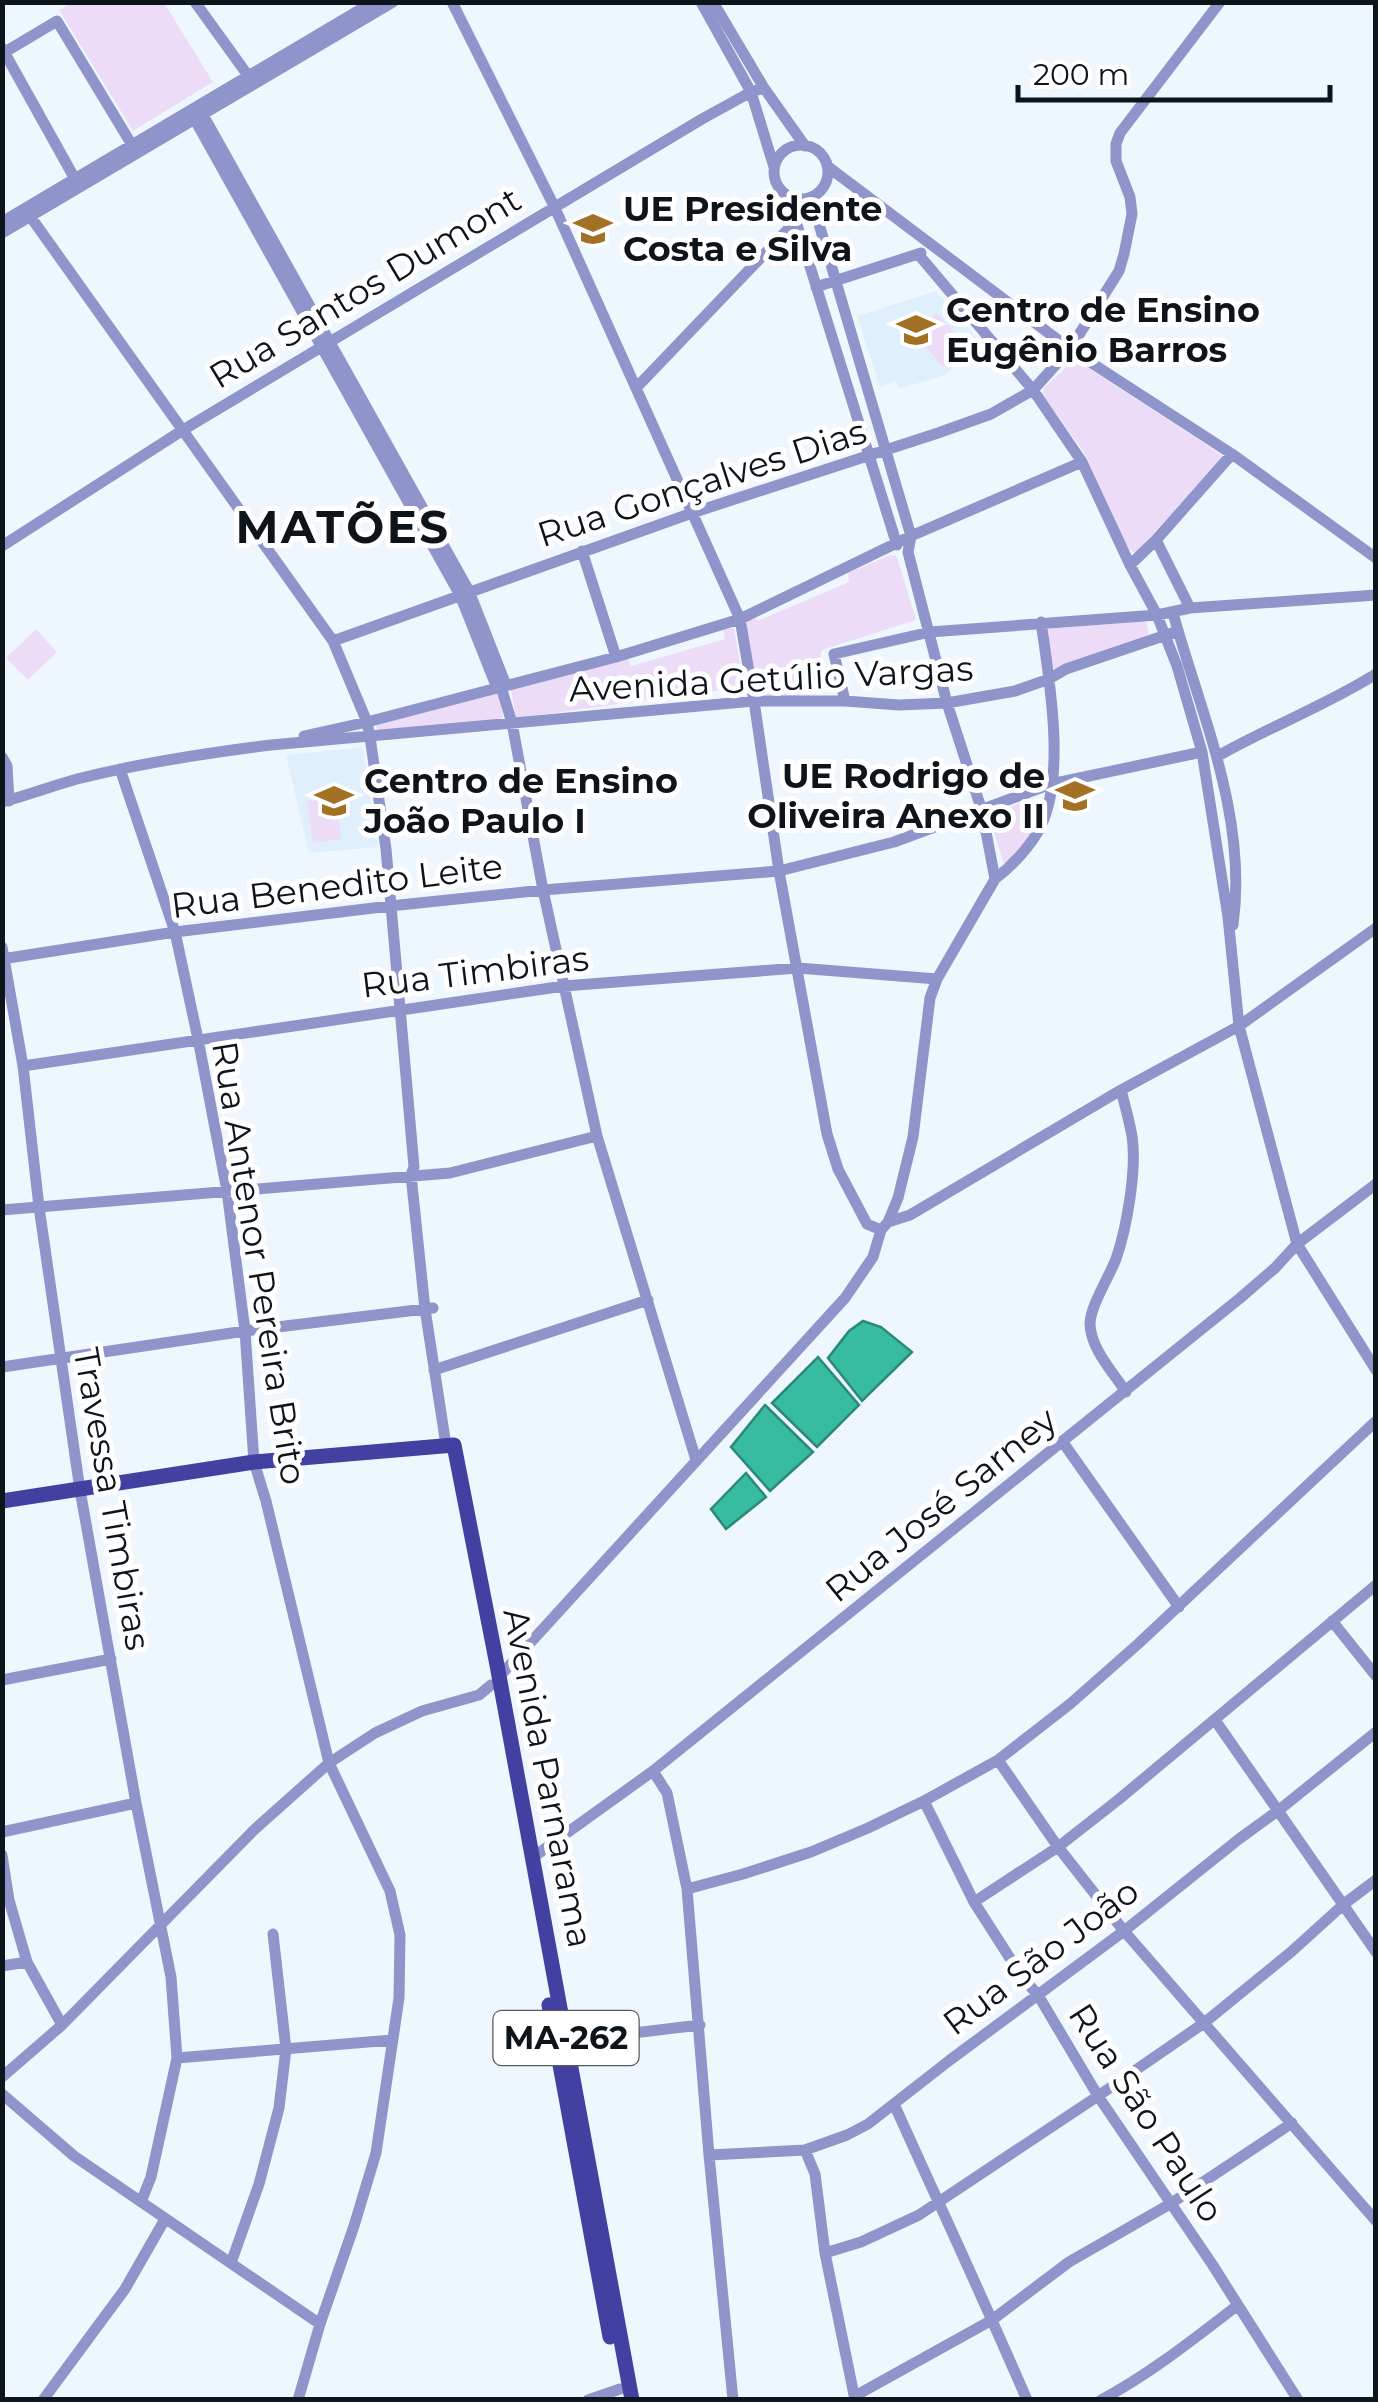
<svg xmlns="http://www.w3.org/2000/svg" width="1378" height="2402" font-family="Montserrat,sans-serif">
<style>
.built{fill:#dfeffc}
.green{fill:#eddcf8}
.water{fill:#37bba1;stroke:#2a8978;stroke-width:2.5}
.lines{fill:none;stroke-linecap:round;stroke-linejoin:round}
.minor{stroke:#8f95cb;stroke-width:11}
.major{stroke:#4240a0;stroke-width:15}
.labels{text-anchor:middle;stroke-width:10;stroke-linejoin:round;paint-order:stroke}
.shield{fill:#fff;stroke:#565a5f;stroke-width:2.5}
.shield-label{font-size:32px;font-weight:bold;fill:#0d141a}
.poi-label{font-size:35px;font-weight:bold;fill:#0d141a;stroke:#fff;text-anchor:start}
.street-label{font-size:35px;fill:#0d141a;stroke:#fff}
.district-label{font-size:45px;font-weight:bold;letter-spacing:2.5px;fill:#0d141a;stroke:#fff}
</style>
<rect width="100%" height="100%" fill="#eff7fe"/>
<path class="built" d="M936,291L982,344L945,375L899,389L896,381L880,387L857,316Z
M363,747L378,847L309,853L286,755Z"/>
<path class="green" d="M71,3H164L213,82L133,131L59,10Z
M937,313L967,347L943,367L914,333Z
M1074,360H1076L1222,455L1221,460L1137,552H1133L1127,546L1085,454L1042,394L1044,388Z
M891,555L897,557L916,620L822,650C818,660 824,672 820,682C812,701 775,699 759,693L744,620L755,614L757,621L849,582L848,573Z
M1146,621L1149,635L1057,670L1053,667L1044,629Z
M734,628L744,687L516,718L511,690L627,657L631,666L725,639L723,629Z
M36,629L57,652L28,680L6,658Z
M499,691L503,718L378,733L376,725Z
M336,797L341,839L313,843L307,801Z
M1030,798L1036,800C1041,827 1023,843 1008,863L1004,864L990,820L993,815Z"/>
<path class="water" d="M863,1321L881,1327L912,1352L862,1401L828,1358L849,1331Z
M818,1357L859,1405L817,1447L772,1403Z
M765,1405L813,1452L770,1491L731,1447Z
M746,1473L766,1497L726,1529L711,1509Z"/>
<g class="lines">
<path class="minor" d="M195,2L252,81
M452,2L554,206L740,619L754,701L779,871L827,1134L838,1169L867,1224L881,1230
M701,2L751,92L774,167
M713,2L764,88L805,146
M2,48L75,179
M5,52L57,21L135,150
M198,106L469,591L506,685
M190,111L460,595L497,688
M774 172a27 27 0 1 1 54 0a27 27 0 1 1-54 0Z
M827,166L1070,349L1232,454L1376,558
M788,196L897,545
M811,197L911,536L908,552L947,703L982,811L995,879
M25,209L333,641L367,722L370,737L386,849L414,1167L411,1175L425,1309L446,1445
M2,222L373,2
M2,233L393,2
M918,254L1033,390L1082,462L1130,565L1157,615L1177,666L1202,752L1228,917L1239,1026L1297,1244L1376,1370
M816,287L921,253
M637,387L795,222
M1156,540L1190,608
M2,546L183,430L702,119L751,92L764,88
M582,551L616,657
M1130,565L1156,540L1232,454
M1173,613C1201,715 1248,816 1233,925
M333,641L692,513L938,433L991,414L1033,390L1070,349L1119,271L1124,254L1132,214L1130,197L1116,161V144L1120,133L1220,2
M501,687L512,723L543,890L597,1136L696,1460
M845,701L834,654L930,632L1157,615L1190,608L1376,595
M304,736L367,722L616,657L740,619L911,536L1082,462
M1218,756C1269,727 1325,706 1376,674
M2,757L7,766L9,801
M120,769L175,932L198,1039L227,1191L245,1331L254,1462L266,1501L329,1763L390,1891L400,1935L399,1998L376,2153L354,2226L320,2324L298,2400
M2,802C28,795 52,786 77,779C141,763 206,753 271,745L754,701H845L899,705L947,703L1015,691L1049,679L1066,669L1178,631
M2,947L23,1066L39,1207L80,1490L136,1803L171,1977L177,2058L151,2177L141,2202
M2,959L175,932L390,906L543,890L779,871L894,842L1051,784L1202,752
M23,1066L564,986L798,968L937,979
M1121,1090C1125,1105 1129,1120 1132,1136C1137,1169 1127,1227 1116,1259C1109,1277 1091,1305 1090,1323C1090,1348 1113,1372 1126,1392
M2,1210L450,1173L597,1136
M888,1222L910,1215L1121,1090L1239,1026L1376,928
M2,1367L245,1331L433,1308
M434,1370L648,1300
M1062,1441L1179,1607
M1332,1621L1376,1676
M499,1677L845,1298L873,1257L881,1230L888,1222L898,1198L913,1137L930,998L937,979L995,879C1012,866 1031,846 1041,826C1066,774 1049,678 1041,622
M2,1680L111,1659
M1215,1720L1376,1952
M998,1760L1058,1847L1124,1931L1376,2221
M653,1771L667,1793L687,1889L709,2155L733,2400
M924,1801L974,1902L1022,1977L1038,1995L1098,2096L1212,2264L1298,2400
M2,1832L136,1803
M2,1855L9,1900L27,1962L62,2025
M532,1858L653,1771L1239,1299L1275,1268L1297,1244L1376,1184
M687,1889L743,1874L811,1852L868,1828L924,1801L998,1760L1070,1704L1138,1644L1376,1421
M974,1902L1058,1847L1118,1800L1376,1585
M2,1966L27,1962
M567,2041L700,2025
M177,2058L392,2040
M2,2077L62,2025L254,1830L329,1763L375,1733L422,1711L479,1695L491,1685
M2,2094L74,2156L320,2324
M894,2104C938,2202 984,2300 1027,2400
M805,2150L815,2174L825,2253L855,2400
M709,2155L805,2150L847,2135L868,2124L950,2060L1124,1931L1239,1839L1279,1810L1376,1732
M825,2253L861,2242L919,2215L1098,2096L1204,2023L1291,1952L1344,1904L1376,1880
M231,2263L259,2184L279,2108L286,2049L273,1934
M855,2396L992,2320L1069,2262L1170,2204L1292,2123
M43,2400L125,2289L165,2219
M588,2400L620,2389
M1101,2400C1150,2374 1195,2338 1238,2305"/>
<path class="major" d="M2,1501L254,1462L454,1445L497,1665L632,2400
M549,2005L610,2337"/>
</g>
<defs>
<g id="school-bare" transform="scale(3)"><path d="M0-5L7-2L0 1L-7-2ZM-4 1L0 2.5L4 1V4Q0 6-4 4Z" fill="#a27126" stroke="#fff" stroke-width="2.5" paint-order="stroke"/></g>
</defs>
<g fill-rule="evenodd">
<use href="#school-bare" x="593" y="229"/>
<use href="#school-bare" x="916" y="330"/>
<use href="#school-bare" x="1075" y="796"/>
<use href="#school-bare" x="334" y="801"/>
</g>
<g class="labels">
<rect class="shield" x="493.5" y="2011" width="145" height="54" rx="8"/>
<g class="shield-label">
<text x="566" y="2049">MA-262</text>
</g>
<g class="poi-label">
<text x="623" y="221">UE Presidente<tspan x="623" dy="40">Costa e Silva</tspan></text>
<text x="946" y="322">Centro de Ensino<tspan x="946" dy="40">Eugênio Barros</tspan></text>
<text x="1045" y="788" text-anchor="end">UE Rodrigo de<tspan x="1045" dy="40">Oliveira Anexo II</tspan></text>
<text x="364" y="793">Centro de Ensino<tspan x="364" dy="40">João Paulo I</tspan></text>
</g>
<g class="street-label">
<text transform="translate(365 288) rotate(-31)" y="12">Rua Santos Dumont</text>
<text transform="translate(702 483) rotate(-18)" y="12">Rua Gonçalves Dias</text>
<text transform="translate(771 679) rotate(-3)" y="12">Avenida Getúlio Vargas</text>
<text transform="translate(337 886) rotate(-7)" y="12">Rua Benedito Leite</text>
<text transform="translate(475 972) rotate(-7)" y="12">Rua Timbiras</text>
<text transform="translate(259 1263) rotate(81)" y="12">Rua Antenor Pereira Brito</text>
<text transform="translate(112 1499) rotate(80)" y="12">Travessa Timbiras</text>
<text transform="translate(941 1505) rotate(-39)" y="12">Rua José Sarney</text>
<text transform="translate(548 1778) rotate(79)" y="12">Avenida Parnarama</text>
<text transform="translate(1041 1957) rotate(-37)" y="12">Rua São João</text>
<text transform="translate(1146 2113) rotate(57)" y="12">Rua São Paulo</text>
</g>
<g class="district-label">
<text x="343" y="543">MATÕES</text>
</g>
</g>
<rect width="1378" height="2402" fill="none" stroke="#0d141a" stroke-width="10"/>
<path d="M1018 85v15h312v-15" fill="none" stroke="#0d141a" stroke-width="5"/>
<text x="1033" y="85" font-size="30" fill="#0d141a" stroke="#ffffff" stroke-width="8" paint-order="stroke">200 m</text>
</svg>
